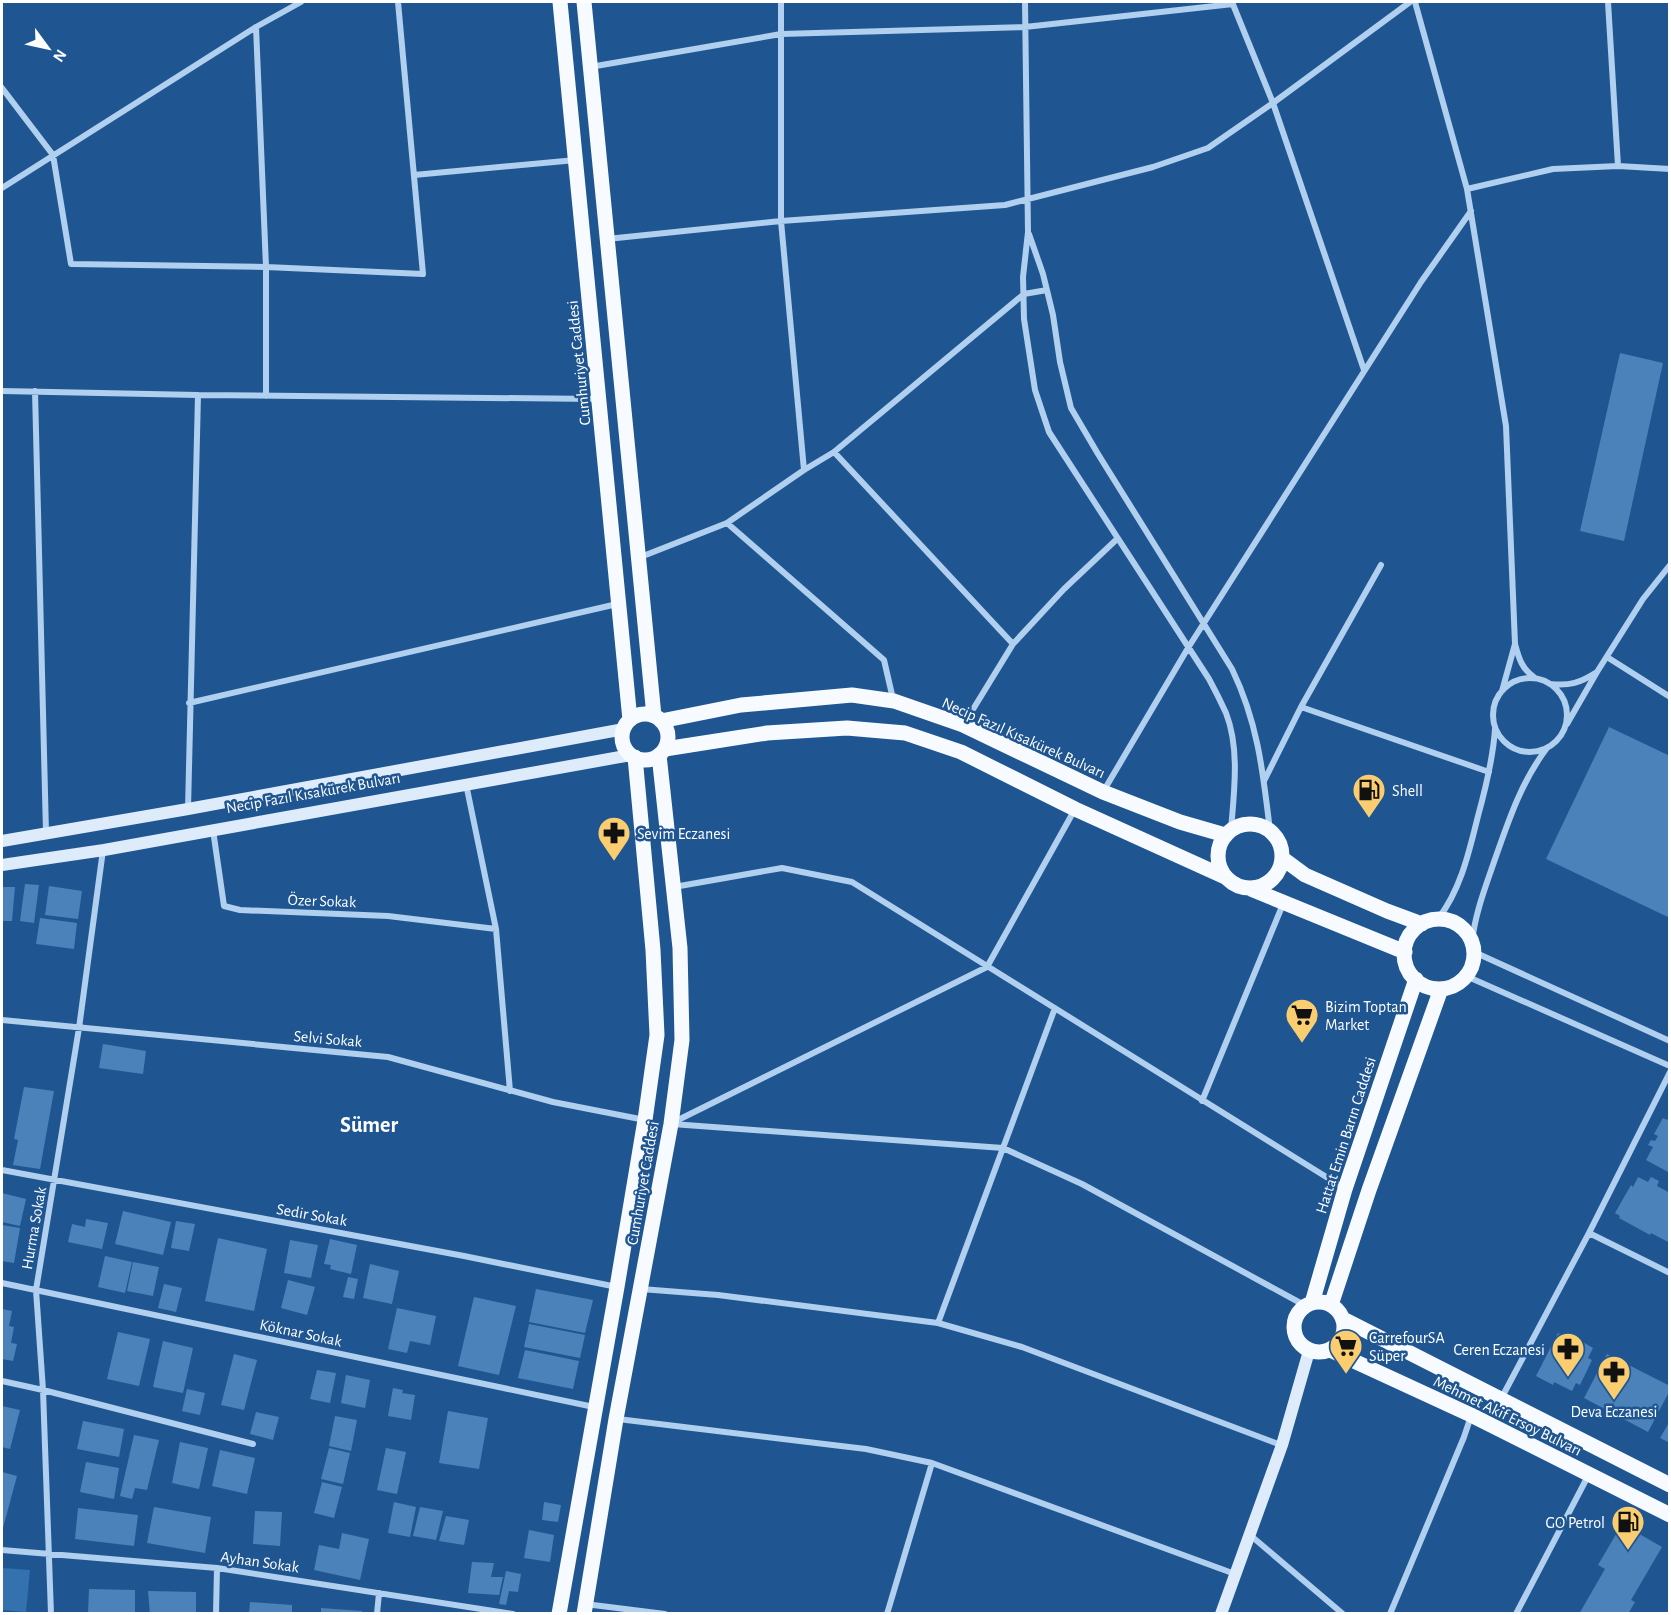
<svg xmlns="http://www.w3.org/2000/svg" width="1671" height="1615" font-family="'Alegreya Sans',sans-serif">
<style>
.green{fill:#3371af}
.building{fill:#4c82ba}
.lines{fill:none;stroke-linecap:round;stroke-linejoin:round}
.minor{stroke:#b1cfee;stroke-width:6}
.secondary{stroke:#ddebfa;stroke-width:12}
.primary{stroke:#f7fbff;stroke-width:15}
.labels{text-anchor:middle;stroke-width:5;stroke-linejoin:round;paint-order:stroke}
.street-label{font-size:16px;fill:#fff;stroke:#1f5692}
.poi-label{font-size:16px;fill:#fff;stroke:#1f5692;text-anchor:start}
.district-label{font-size:22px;font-weight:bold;fill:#fff;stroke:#1f5692}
</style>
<rect width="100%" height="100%" fill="#1f5692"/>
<path class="green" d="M2,1568L30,1570L26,1612L2,1610Z"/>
<path class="building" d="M1620,353L1663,363L1624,541L1580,531Z
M1609,727L1670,756V918L1546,859Z
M25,884L39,885L34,923L20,921Z
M49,886L82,891L78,919L45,915Z
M2,887H15L12,921H2Z
M40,918L77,923L74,949L36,944Z
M103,1044L146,1051L143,1074L99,1068Z
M24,1087L54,1091L40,1169L13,1165L18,1140L14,1139Z
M1670,1115V1173L1646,1160L1653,1147L1648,1145L1651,1140L1655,1141L1658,1136L1654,1134L1663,1118L1667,1120Z
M1638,1177L1648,1182L1651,1177L1659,1181L1657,1186L1670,1193V1243L1651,1233L1650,1235L1619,1218L1620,1216L1615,1213L1631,1185L1633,1187Z
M2,1193L26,1199L20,1226L2,1222Z
M123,1211L171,1222L163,1255L115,1244Z
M86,1219L108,1223L102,1249L68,1242L72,1224L85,1227Z
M176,1221L195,1224L189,1251L171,1248Z
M2,1225L20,1228L14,1263L2,1261Z
M218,1238L267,1249L254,1311L205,1301Z
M330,1239L357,1245L351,1274L330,1269L331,1265L324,1264Z
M290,1240L318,1245L311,1278L284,1273Z
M105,1256L132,1262L125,1293L98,1287Z
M133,1262L159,1267L153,1296L127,1291Z
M370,1264L399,1271L392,1304L363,1298Z
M348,1277L358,1279L354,1299L343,1297Z
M288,1280L315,1287L307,1315L281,1308Z
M164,1284L182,1288L176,1312L158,1308Z
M536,1289L593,1300L585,1333L529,1322Z
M474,1297L516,1306L499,1375L458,1366Z
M397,1308L436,1316L430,1345L410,1341L407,1353L388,1349Z
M2,1309L12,1311L9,1326L14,1327L11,1343L17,1344L13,1361L2,1359Z
M529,1324L585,1335L580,1358L524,1347Z
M118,1332L150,1339L139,1386L107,1379Z
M1558,1333L1572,1341L1574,1337L1593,1348L1588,1358L1592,1360L1580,1385L1576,1383L1572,1391L1554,1382L1553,1385L1536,1376Z
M163,1341L193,1348L183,1393L153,1387Z
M525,1350L579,1361L573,1389L518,1378Z
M234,1354L257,1360L244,1410L221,1405Z
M1607,1354L1670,1386V1390L1648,1432L1584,1398Z
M317,1370L336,1373L330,1403L310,1399Z
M346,1375L370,1380L365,1408L341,1403Z
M393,1388L403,1390L402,1393L415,1395L411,1420L388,1416Z
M187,1389L205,1393L200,1415L182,1411Z
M2,1406L20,1410L10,1449L2,1447Z
M448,1411L488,1418L479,1469L439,1463Z
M256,1412L279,1417L273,1440L250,1434Z
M335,1416L357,1420L351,1451L329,1446Z
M83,1421L124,1429L119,1457L77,1449Z
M1670,1421V1443L1660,1438Z
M134,1435L159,1440L147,1490L135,1488L132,1499L120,1496Z
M180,1442L208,1448L199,1489L172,1483Z
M329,1448L350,1453L343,1484L321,1479Z
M386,1448L406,1452L397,1494L377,1490Z
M220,1450L255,1458L247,1494L212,1486Z
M86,1462L119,1468L114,1499L80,1492Z
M2,1472L17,1476L3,1528L2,1527Z
M322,1482L342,1487L334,1518L314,1513Z
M394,1502L416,1507L410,1537L388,1533Z
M544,1502L561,1505L558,1522L542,1520Z
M154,1507L211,1517L205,1553L147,1543Z
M420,1507L443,1511L436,1540L413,1536Z
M78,1508L138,1515L134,1546L75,1539Z
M255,1511L282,1512L280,1546L253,1544Z
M446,1516L469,1520L464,1545L439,1541Z
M1622,1524L1662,1547L1631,1600L1635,1602L1628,1614H1579L1605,1569L1598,1565Z
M529,1530L554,1535L550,1562L524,1558Z
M342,1533L369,1539L360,1580L314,1570L319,1545L339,1549Z
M472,1562L494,1563L491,1577H503L499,1595L468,1593Z
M506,1571L521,1574L518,1592L509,1591L506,1605L499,1604Z
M89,1589L135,1590V1614L88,1613Z
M148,1591L196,1592V1614H150Z
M250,1602L292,1605V1614H249Z
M321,1608L362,1611V1614H321Z"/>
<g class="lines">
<path class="minor" d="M781,2V221L804,470
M1025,2L1028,232L1023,277L1024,319L1035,390L1049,432L1209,679C1215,690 1221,702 1226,713C1240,749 1234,792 1231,830
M1232,2L1273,103L1364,370
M1415,2L1467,189L1506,426L1515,644
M1608,2L1618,166
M256,27L266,267V396
M590,67L781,34L1025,27L1233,4
M2,88L53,155L71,264L266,267L423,274L398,2
M414,175L576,160
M2,188L256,27L301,2
M1467,189L1553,169L1618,166L1670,169
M1029,234L1043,274L1053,315L1060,362L1071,408L1098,454L1232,669C1258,723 1263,772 1270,831
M607,239L781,221L1005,205L1153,167L1208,148L1273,103L1410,2
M2,391L198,395L597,399
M35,391L46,833
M834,452L1013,644L964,724
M727,523L884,660L893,699
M638,558L727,523L804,470L834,452L1024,294L1047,290
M1013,644L1064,589L1117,539
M1607,657L1670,697
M1597,672L1643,599L1670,565
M1493 715a37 37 0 1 1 74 0a37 37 0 1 1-74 0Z
M1550,684C1570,686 1580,683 1597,672L1567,724
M1502,691L1515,644C1519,659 1522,669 1535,678
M189,703L617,604
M1301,707L1489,772
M1264,781L1301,707L1381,565
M466,784L496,929L510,1091
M1103,792L1188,648L1421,282L1471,211
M188,809L198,395
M213,830L224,906L240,910L388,916L496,929
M674,887L782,868L852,882L1344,1188
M1438,919C1461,889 1469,852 1478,816C1486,787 1493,759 1495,729
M1472,942C1475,914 1485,888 1494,862C1508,822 1521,782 1547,748
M1474,952L1670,1041
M1466,976L1670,1066
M2,1020L388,1057L553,1102L645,1120
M1202,1101L1283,904
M674,1122L987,967L1075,809
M672,1124L1003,1148L1082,1184L1306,1306
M2,1170L464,1256L617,1287
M1589,1233L1670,1273
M2,1283L594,1407
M641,1289L718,1295L938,1323L1022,1347L1281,1445
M938,1323L1055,1008
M2,1381L43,1390L253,1444
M1501,1399L1589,1233L1670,1072
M618,1419L866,1449L932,1463L1235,1574
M1250,1535L1343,1614
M2,1550L217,1568L513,1614
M585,1604L665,1614
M51,1614L43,1390L36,1290L79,1028L103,850
M216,1614L217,1568
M377,1614L379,1593
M887,1614L932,1463
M1390,1614L1464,1437L1471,1416
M1516,1614L1588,1476"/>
<path class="secondary" d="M2,841L188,809L624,729
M2,865L104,850L631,755
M1221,1614L1282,1445L1309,1351"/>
<path class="primary" d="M560,2L630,720
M584,2L654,716
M622 737a23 23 0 1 1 46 0a23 23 0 1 1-46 0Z
M661,721L741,705L852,695L894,701L963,725L1103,792L1180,822L1225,835
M665,749L767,733L847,728L905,733L961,752L1075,809L1225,877
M1218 856a32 32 0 1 1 64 0a32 32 0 1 1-64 0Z
M1282,858L1305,875L1387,911L1422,924
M1251,889L1405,952
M1404 954a35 35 0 1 1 70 0a35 35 0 1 1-70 0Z
M1294 1327a25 25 0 1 1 50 0a25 25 0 1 1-50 0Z
M1312,1303L1345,1189L1416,979
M1331,1305L1369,1190L1441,989
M1343,1319L1670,1485
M1330,1350L1471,1415L1670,1515
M559,1614L617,1287L645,1120L657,1035L653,950L635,757
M584,1614L616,1419L671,1124L682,1040L680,948L659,755"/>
</g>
<defs>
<g id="fuel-pin" transform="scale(1.725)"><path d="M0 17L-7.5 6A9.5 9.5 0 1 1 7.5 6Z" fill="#fbcd71" stroke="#1f5692"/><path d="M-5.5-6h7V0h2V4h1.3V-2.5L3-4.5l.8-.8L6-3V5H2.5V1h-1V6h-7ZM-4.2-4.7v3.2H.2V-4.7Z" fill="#111"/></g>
<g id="pharmacy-pin" transform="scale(1.725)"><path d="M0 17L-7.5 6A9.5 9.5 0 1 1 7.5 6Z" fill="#fbcd71" stroke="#1f5692"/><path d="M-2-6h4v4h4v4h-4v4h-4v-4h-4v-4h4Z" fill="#111"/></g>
<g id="supermarket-pin" transform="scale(1.725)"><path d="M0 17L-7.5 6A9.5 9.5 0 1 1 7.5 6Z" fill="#fbcd71" stroke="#1f5692"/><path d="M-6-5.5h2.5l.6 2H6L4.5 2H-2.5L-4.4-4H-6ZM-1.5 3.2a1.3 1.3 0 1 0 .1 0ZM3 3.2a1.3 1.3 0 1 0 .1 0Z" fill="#111"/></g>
</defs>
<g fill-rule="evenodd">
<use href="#fuel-pin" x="1369" y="790"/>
<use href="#pharmacy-pin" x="614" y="833"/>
<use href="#supermarket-pin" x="1302" y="1015"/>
<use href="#supermarket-pin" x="1346" y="1346"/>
<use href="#pharmacy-pin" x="1568" y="1349"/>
<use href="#pharmacy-pin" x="1614" y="1372"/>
<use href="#fuel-pin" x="1628" y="1522"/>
</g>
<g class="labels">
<g class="street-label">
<text transform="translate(578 363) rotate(-96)" y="6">Cumhuriyet Caddesi</text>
<text transform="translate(1024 737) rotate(24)" y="6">Necip Fazıl Kısakürek Bulvarı</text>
<text transform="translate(313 792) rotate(-10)" y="6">Necip Fazıl Kısakürek Bulvarı</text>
<text transform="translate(322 900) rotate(2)" y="6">Özer Sokak</text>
<text transform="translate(328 1038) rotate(5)" y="6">Selvi Sokak</text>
<text transform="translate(1345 1135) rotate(-72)" y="6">Hattat Emin Barın Caddesi</text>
<text transform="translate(642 1183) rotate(-80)" y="6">Cumhuriyet Caddesi</text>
<text transform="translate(312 1214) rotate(10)" y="6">Sedir Sokak</text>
<text transform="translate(33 1228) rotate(-80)" y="6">Hurma Sokak</text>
<text transform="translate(301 1332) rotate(12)" y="6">Köknar Sokak</text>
<text transform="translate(1508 1415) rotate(26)" y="6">Mehmet Akif Ersoy Bulvarı</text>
<text transform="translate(260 1561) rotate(8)" y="6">Ayhan Sokak</text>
</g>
<g class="poi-label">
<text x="1392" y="796">Shell</text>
<text x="637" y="839">Sevim Eczanesi</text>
<text x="1325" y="1012">Bizim Toptan<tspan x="1325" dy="18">Market</tspan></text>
<text x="1369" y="1343">CarrefourSA<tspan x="1369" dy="18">Süper</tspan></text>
<text x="1545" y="1355" text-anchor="end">Ceren Eczanesi</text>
<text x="1614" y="1417" text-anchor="middle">Deva Eczanesi</text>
<text x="1605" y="1528" text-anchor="end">GO Petrol</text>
</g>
<g class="district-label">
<text x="369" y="1132">Sümer</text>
</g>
</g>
<rect width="1671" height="1615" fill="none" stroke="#ffffff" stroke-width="6"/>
<g transform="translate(48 48) rotate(123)" stroke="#1f5692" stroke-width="4.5" paint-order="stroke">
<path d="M0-4.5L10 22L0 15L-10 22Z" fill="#ffffff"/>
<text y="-9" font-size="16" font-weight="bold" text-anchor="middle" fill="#ffffff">N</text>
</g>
</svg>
